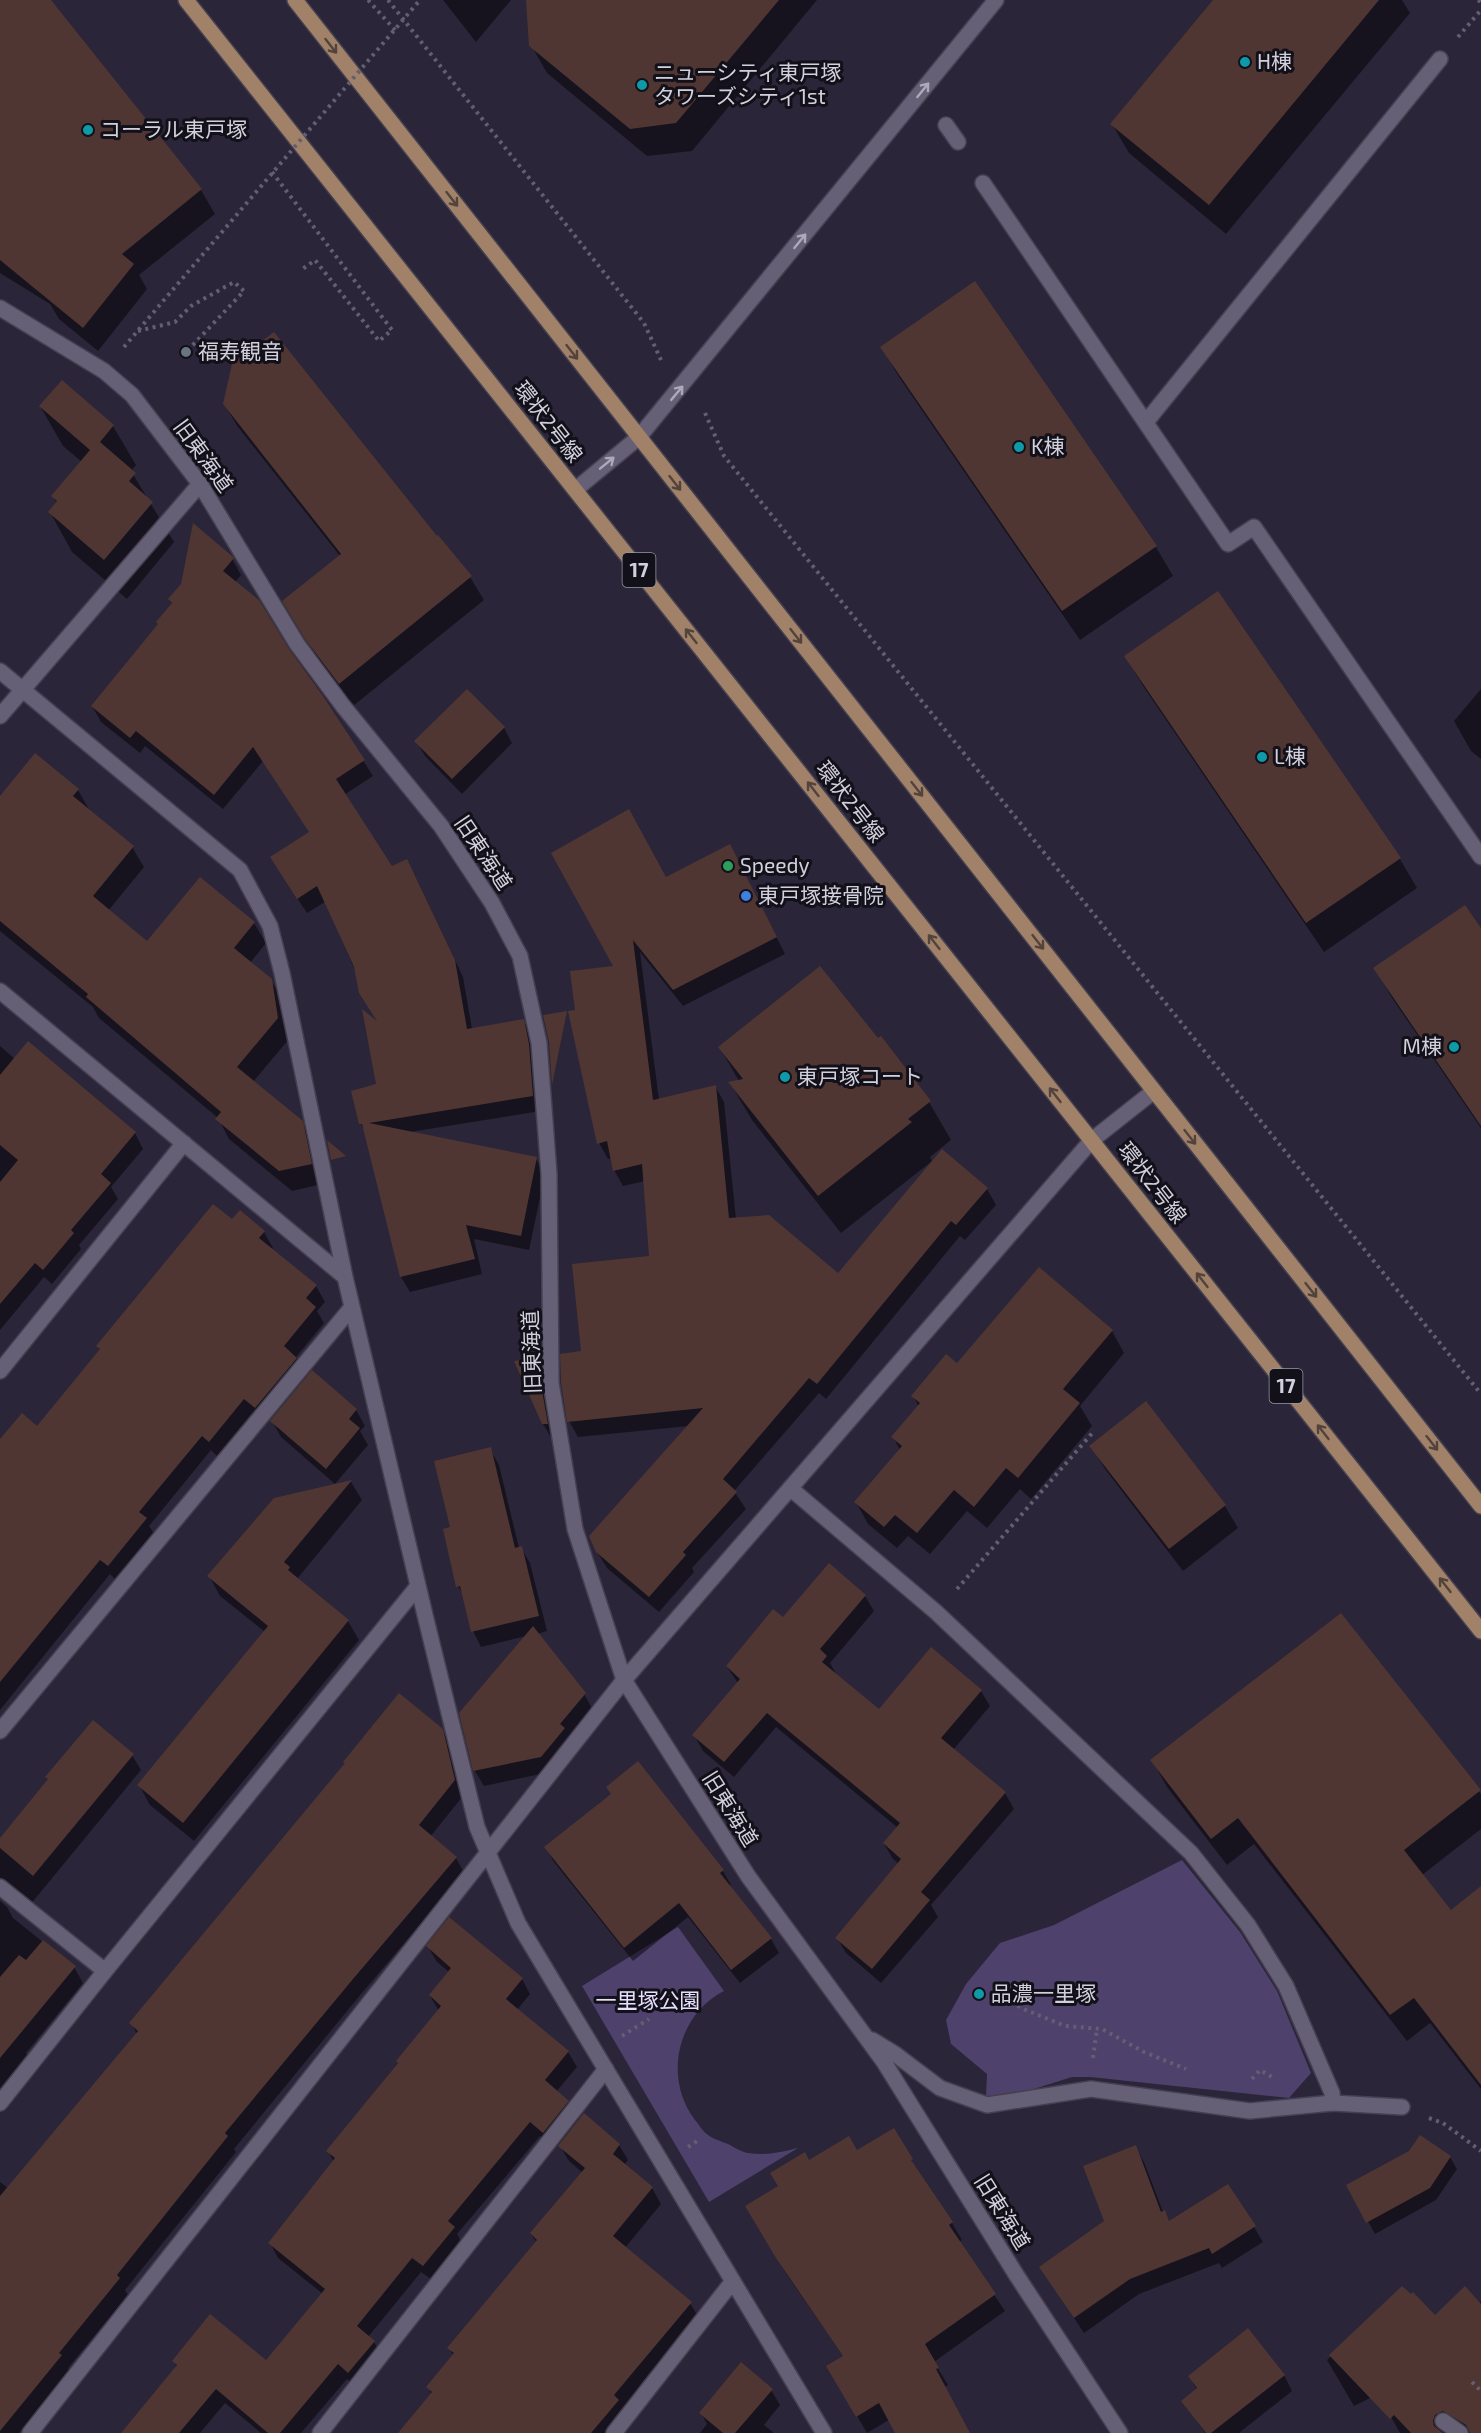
<svg xmlns="http://www.w3.org/2000/svg" width="1481" height="2433" font-family="'Exo 2','Noto Sans JP',sans-serif">
<style>
.green{fill:#4e416c}
.shadow{fill:#0007}
.building{fill:#503633}
.lines{fill:none;stroke-linecap:round;stroke-linejoin:round}
.minor-casing{stroke:#454050;stroke-width:18}
.major-casing{stroke:#454050;stroke-width:18}
.path{stroke:#635f71;stroke-width:4;stroke-dasharray:3 4.5;stroke-linecap:butt}
.minor{stroke:#666077;stroke-width:15}
.major{stroke:#a18268;stroke-width:15}
.path-bridge{stroke:#635f71;stroke-width:4;stroke-dasharray:3 4.5;stroke-linecap:butt}
.oneway{stroke:#52433c}
.oneway2{stroke:#ada9b9}
.culture-dot{fill:#0f9aa8;stroke:#121018;stroke-width:2}
.worship-dot{fill:#6b7280;stroke:#121018;stroke-width:2}
.leisure-dot{fill:#2e9e5b;stroke:#121018;stroke-width:2}
.shop-dot{fill:#3f7fe0;stroke:#121018;stroke-width:2}
.labels{text-anchor:middle;stroke-width:6;stroke-linejoin:round;paint-order:stroke}
.shield{fill:#121018;stroke:#9996a2;stroke-width:1.5}
.shield-label{font-size:20px;font-weight:bold;fill:#d3d0dd}
.poi-label{font-size:21px;fill:#d3d0dd;stroke:#121018;text-anchor:start}
.street-label{font-size:21px;fill:#d3d0dd;stroke:#121018}
.park-label{font-size:21px;fill:#e6defd;stroke:#121018}
</style>
<rect width="100%" height="100%" fill="#2a2539"/>
<path class="green" d="M1182,1860L1240,1932L1277,1991L1311,2073L1289,2098L1090,2077H1072L1018,2094L986,2097L987,2074L951,2044L946,2020L966,1984L1000,1943L1054,1925Z
M678,1927L724,1991C677,2015 663,2078 695,2120C699,2124 702,2131 707,2134C712,2139 721,2141 728,2144C734,2147 741,2152 748,2153C766,2156 781,2152 798,2148L709,2202L582,1986Z"/>
<path class="shadow" d="M0,0H49L201,190L215,214L139,275L147,289L98,351L59,319L50,304L0,273Z
M443,0H511L476,42Z
M528,0H817L692,151L647,156L547,73L531,45Z
M1215,0H1402L1410,13L1226,234L1129,153L1112,124Z
M882,348L1156,547L1173,576L1080,640L899,377Z
M62,382L113,426L136,465L131,471L174,542L127,599L72,552L50,512L57,504L53,496L82,462L63,446L40,406Z
M224,404L436,539L470,577L484,600L353,706L320,662L298,624L340,556L238,427Z
M231,557L241,575L235,582L322,697L373,776L344,795L392,867L415,876L463,977L472,1029L523,1020L532,1036L541,1111L410,1132L536,1159L545,1174L529,1250L474,1239L482,1274L410,1292L401,1277L365,1132L361,1124L378,1086L379,1025L325,902L307,913L287,883L311,833L263,761L223,809L145,746L140,753L101,722L92,706L159,625L172,604L169,600Z
M1126,657L1400,859L1417,888L1324,952L1143,686Z
M1481,689V759L1471,751L1454,721Z
M504,728L512,743L462,794L425,756L416,741Z
M78,790L90,811L132,847L144,867L108,911L148,943L254,923L266,943L250,963L271,980L283,1001L289,1039L253,1082L301,1122L314,1143L322,1184L292,1191L229,1139L218,1118L99,1018L93,1007L0,931V798Z
M739,862L785,954L683,1006L640,952L659,1100L715,1086L724,1102L736,1219L838,1275L987,1189L996,1205L965,1240L960,1236L826,1399L819,1393L734,1491L746,1509L692,1568L694,1572L659,1612L607,1568L597,1552L689,1426L578,1437L569,1421L582,1352L651,1257L645,1181L623,1186L614,1170L612,1158L608,1159L599,1143L576,1011L615,967L666,879Z
M1481,931V1128L1392,998L1375,969Z
M0,1046L15,1059L135,1133L143,1149L111,1187L118,1199L79,1245L81,1249L52,1284L44,1277L0,1330Z
M720,1048L929,1102L951,1140L930,1157L932,1161L841,1233L752,1120L730,1083L739,1081Z
M232,1221L264,1232L273,1248L271,1250L316,1286L325,1302L317,1311L324,1323L296,1357L305,1374L264,1423L253,1413L218,1457L211,1450L149,1526L155,1535L117,1581L110,1574L0,1710V1441L37,1428L101,1351L98,1346Z
M1112,1331L1124,1353L1080,1406L1092,1426L1031,1499L1020,1489L987,1528L967,1511L930,1554L908,1536L897,1548L868,1524L856,1502L900,1450L893,1437L919,1407L913,1396L957,1366Z
M540,1358L549,1374L556,1439H552L543,1424L516,1362Z
M356,1410L365,1426L360,1431L368,1445L335,1484L281,1437L272,1421Z
M1091,1446L1225,1506L1238,1528L1183,1571L1105,1469Z
M490,1449L499,1465L519,1548H521L530,1563L547,1631L537,1634L584,1694L593,1710L550,1772L484,1786L475,1771L461,1714L526,1636L481,1647L473,1631L464,1596L458,1586L452,1528Z
M351,1482L362,1500L297,1579L348,1621L359,1640L194,1841L150,1805L139,1785L265,1632L220,1596L209,1576L275,1500Z
M865,1596L874,1611L830,1663L835,1672L834,1674L879,1711L981,1691L990,1706L953,1750L1005,1793L1014,1809L931,1905L938,1917L881,1983L846,1953L837,1938L899,1864L893,1859L884,1844L898,1828L776,1727L734,1777L703,1751L694,1735L738,1683L727,1667L783,1620Z
M1340,1615L1481,1794V1829L1422,1875L1451,1912L1481,1914V2089L1430,2023L1407,2041L1254,1844L1227,1865L1167,1787L1152,1760Z
M442,1730L451,1746L463,1796L430,1837L456,1858L464,1873L361,1994L234,2149L236,2152L125,2290L128,2295L68,2368L70,2371L19,2433H0V2182L8,2188L137,2034L131,2023Z
M132,1755L141,1770L30,1905L5,1893L0,1900V1841Z
M546,1848L723,1871L731,1885L729,1886L771,1939L779,1953L740,1983L688,1917L633,1961L554,1862Z
M0,1901L7,1907L13,1918L74,1967L83,1983L26,2053L30,2061L0,2098Z
M428,1947L522,1979L530,1994L517,2010L568,2052L577,2067L556,2092L568,2102L576,2117L552,2147L540,2136L457,2234L462,2243L432,2280L421,2272L368,2337L374,2342L383,2357L357,2388L347,2379L301,2433H261L225,2403L200,2433H140L177,2367L174,2361L266,2362L323,2294L278,2258L270,2243L334,2162L328,2151L439,2011L430,1996L449,1972L437,1962Z
M894,2130L920,2177L952,2223L962,2240L959,2242L1005,2311L934,2362L948,2385L945,2387L969,2433H896L889,2420L867,2433L828,2366L844,2357L787,2275L747,2206L780,2187L808,2162L856,2152Z
M619,2145L628,2160L624,2165L652,2188L661,2204L625,2248L690,2303L699,2318L605,2433H400L432,2395L428,2387L454,2356L449,2348L537,2243L531,2234L583,2173L569,2161L560,2146Z
M1135,2147L1144,2162L1163,2212L1170,2222L1254,2227L1263,2242L1222,2268L1219,2263L1139,2294L1084,2333L1041,2268L1106,2221Z
M1450,2157L1457,2169L1436,2200L1375,2234L1348,2185Z
M1402,2288L1443,2338L1481,2301V2433H1400L1381,2399L1390,2388L1354,2406L1327,2360Z
M1284,2375L1292,2391L1239,2433H1205L1183,2401L1197,2390L1190,2377Z
M771,2390L780,2405L764,2425L774,2433H700L707,2424L701,2413Z"/>
<path class="building" d="M0,0H51L202,189L122,254L134,264L83,328L0,260Z
M526,0H779L676,123L630,129L529,46Z
M1213,0H1379L1209,205L1110,124Z
M975,281L1157,546L1062,611L880,347Z
M274,332L437,536L438,535L472,576L339,684L305,639L282,601L341,554L223,404L232,364Z
M62,380L114,425L100,442L136,473L129,481L153,502L104,560L48,512L57,501L51,496L90,450L39,406Z
M193,523L232,556L234,558L223,571L259,600L289,649L323,696L365,760L336,779L392,866L407,859L455,960L467,1029L524,1019L529,1044L533,1096L369,1123L537,1157L521,1236L466,1225L475,1259L400,1277L362,1124H359L351,1091L376,1084L362,1009L377,1021L359,993L354,967L317,886L297,899L270,857L309,832L253,747L214,795L136,731L130,738L91,706L158,624L156,622L172,603L168,599L181,584Z
M1218,591L1401,858L1306,923L1124,656Z
M467,689L505,727L452,779L414,741Z
M35,753L79,789L73,796L134,846L93,896L147,941L200,877L255,922L234,948L272,979L278,1018L237,1067L303,1121L312,1164L279,1171L215,1119L221,1112L86,997L88,994L0,921V796Z
M629,809L666,877L730,844L777,937L673,990L633,940L653,1100L716,1085L729,1218L769,1215L838,1273L942,1149L988,1188L956,1225L951,1221L817,1384L809,1378L723,1479L737,1492L683,1552L686,1555L649,1597L596,1552L589,1536L703,1408L567,1422L561,1382L560,1354L581,1351L572,1264L649,1256L642,1164L613,1171L607,1141L597,1144L568,1011L575,1010L570,971L613,966L551,853Z
M1465,905L1481,928V1126L1373,968Z
M820,966L878,1038L881,1036L931,1101L908,1119L912,1122L818,1196L728,1082L743,1079L718,1047Z
M567,1011L552,1085L549,1042L543,1015Z
M28,1041L136,1132L101,1174L111,1183L71,1230L74,1233L43,1270L35,1263L0,1304V1182L18,1160L0,1145V1075Z
M327,1140L346,1156L331,1160Z
M213,1204L232,1219L240,1210L265,1231L259,1238L317,1285L306,1298L316,1307L284,1346L297,1358L255,1408L244,1399L209,1442L202,1436L139,1512L147,1518L108,1566L100,1560L0,1682V1439L22,1413L37,1426L100,1349L96,1346Z
M1039,1267L1113,1330L1063,1389L1080,1403L1018,1478L1006,1468L974,1507L954,1490L917,1533L895,1515L884,1527L854,1502L902,1446L891,1437L920,1403L911,1396L946,1354L957,1363Z
M541,1357V1385L548,1424H542L514,1361Z
M312,1370L357,1409L349,1419L360,1428L326,1469L270,1421Z
M1146,1401L1226,1505L1169,1549L1089,1446Z
M491,1447L515,1548L522,1546L539,1616L471,1632L460,1586L456,1587L443,1529L450,1527L434,1461Z
M352,1480L284,1562L290,1567L288,1570L349,1620L183,1823L137,1785L268,1626L207,1576L274,1498Z
M829,1563L866,1595L820,1649L827,1656L822,1662L879,1709L931,1647L982,1690L941,1738L1006,1792L921,1892L930,1900L872,1969L835,1938L901,1859L883,1843L900,1823L767,1713L724,1762L692,1735L740,1679L726,1666L773,1609L783,1617Z
M1341,1613L1481,1790L1404,1850L1451,1910L1481,1886V2085L1414,1998L1390,2015L1238,1818L1211,1839L1150,1760Z
M533,1626L586,1693L560,1724L565,1728L541,1757L473,1771L459,1713Z
M399,1693L443,1729L455,1780L419,1825L457,1857L353,1979L225,2133L228,2136L117,2275L120,2278L59,2353L62,2355L0,2431V2196L138,2031L129,2023L345,1763L343,1762Z
M93,1720L134,1754L33,1876L0,1848V1838L48,1779L45,1777Z
M638,1761L724,1870L720,1873L772,1938L731,1970L679,1903L624,1948L544,1847L611,1794L606,1787Z
M449,1917L523,1978L506,1999L569,2051L545,2080L569,2101L543,2133L530,2122L448,2221L455,2227L423,2266L412,2258L357,2326L375,2341L348,2373L338,2364L280,2433H268L216,2389L179,2433H121L177,2365L172,2361L210,2314L266,2360L325,2289L268,2243L335,2158L326,2151L398,2063L396,2061L441,2006L429,1995L451,1968L426,1946Z
M43,1940L76,1966L0,2058V1977L19,1955L26,1960Z
M584,2113L620,2144L613,2154L653,2187L613,2236L692,2302L614,2395L619,2400L591,2433H398L432,2392L426,2387L454,2353L447,2348L537,2240L530,2233L585,2168L558,2146Z
M894,2128L913,2159L911,2160L953,2222L949,2225L996,2294L925,2344L939,2368L936,2369L970,2433H895L879,2403L856,2417L826,2366L843,2356L776,2258L745,2206L778,2186L770,2173L805,2152L809,2160L849,2136L857,2150Z
M1420,2135L1451,2156L1430,2188L1366,2223L1346,2185L1409,2151Z
M1136,2145L1161,2212L1165,2210L1169,2221L1228,2184L1256,2226L1212,2254L1209,2248L1130,2279L1074,2318L1039,2267L1104,2221L1083,2166Z
M1402,2286L1411,2294L1413,2292L1435,2315L1465,2286L1481,2304V2433H1470L1466,2425L1443,2411L1435,2415L1433,2421L1434,2426L1443,2433H1411L1394,2415L1390,2419L1329,2355Z
M1248,2328L1285,2375L1211,2433H1206L1181,2401L1197,2388L1188,2376Z
M741,2362L773,2389L735,2433H723L699,2413Z"/>
<g class="lines">
<g class="minor-casing">
<path id="minor" d="M946,125L958,142
M983,183L1228,544L1254,527L1481,857
M0,308L104,371L132,395L200,484L297,644L343,706L441,826L492,903L520,956L539,1043L549,1174L551,1383L575,1529L624,1680L748,1876L884,2062L1017,2276L1120,2433
M1146,422L1440,59
M575,490L639,437L996,0
M0,671L240,870L270,926L282,973L345,1277
M0,716L200,484
M0,991L345,1277L425,1615L477,1827L518,1923L824,2433
M0,1371L184,1143
M790,1488L936,1612L1191,1853L1248,1925L1286,1986L1332,2093L1333,2103
M0,1731L352,1307
M0,1887L105,1971
M872,2040L895,2054L940,2088L987,2105L1091,2089L1250,2111L1333,2103L1402,2107
M0,2103L105,1971L418,1586
M1443,2421L1460,2433
M30,2433L624,1680L1092,1140L1154,1091
M320,2433L606,2069
M614,2433L733,2281"/>
</g>
<g class="major-casing">
<path id="major" d="M186,0L1481,1631
M295,0L1481,1506"/>
</g>
<path class="path" d="M368,0L395,30
M388,0L644,323L661,360
M1478,0L1481,2
M1458,37L1481,10
M272,172L392,330L379,341L315,260L300,271
M138,331L175,322L191,306L234,282L244,291L191,347
M124,347L158,307
M705,413L724,456L1481,1394
M957,1589L1094,1431
M992,1990L1021,2008L1065,2026L1102,2029L1144,2052L1186,2069
M622,2036L649,2019
M1093,2058L1097,2029
M1252,2079L1260,2070L1272,2077
M1429,2118L1443,2123L1481,2151
M688,2147L697,2141
M1472,2382L1481,2391"/>
<use href="#minor" class="minor"/>
<use href="#major" class="major"/>
<path class="path-bridge" d="M158,307L420,0"/>
</g>
<defs><path id="oneway-shaft" d="M-6 0H5M1.5-3L5.5 0L1.5 3" fill="none" stroke-width="1.6" stroke-linecap="round" stroke-linejoin="round" transform="scale(1.5)"/></defs>
<g class="oneway">
<use href="#oneway-shaft" transform="translate(331 46) rotate(52)"/>
<use href="#oneway-shaft" transform="translate(452 199) rotate(52)"/>
<use href="#oneway-shaft" transform="translate(572 352) rotate(52)"/>
<use href="#oneway-shaft" transform="translate(675 483) rotate(52)"/>
<use href="#oneway-shaft" transform="translate(691 636) rotate(-128)"/>
<use href="#oneway-shaft" transform="translate(796 636) rotate(52)"/>
<use href="#oneway-shaft" transform="translate(813 789) rotate(-128)"/>
<use href="#oneway-shaft" transform="translate(917 789) rotate(52)"/>
<use href="#oneway-shaft" transform="translate(934 942) rotate(-128)"/>
<use href="#oneway-shaft" transform="translate(1038 942) rotate(52)"/>
<use href="#oneway-shaft" transform="translate(1055 1095) rotate(-128)"/>
<use href="#oneway-shaft" transform="translate(1190 1137) rotate(52)"/>
<use href="#oneway-shaft" transform="translate(1202 1280) rotate(-128)"/>
<use href="#oneway-shaft" transform="translate(1311 1290) rotate(52)"/>
<use href="#oneway-shaft" transform="translate(1323 1432) rotate(-128)"/>
<use href="#oneway-shaft" transform="translate(1432 1443) rotate(52)"/>
<use href="#oneway-shaft" transform="translate(1445 1585) rotate(-128)"/>
</g>
<g class="oneway2">
<use href="#oneway-shaft" transform="translate(923 90) rotate(-51)"/>
<use href="#oneway-shaft" transform="translate(800 241) rotate(-51)"/>
<use href="#oneway-shaft" transform="translate(677 393) rotate(-50)"/>
<use href="#oneway-shaft" transform="translate(607 463) rotate(-39)"/>
</g>
<g class="culture-dot">
<circle cx="1245" cy="62" r="6"/>
<circle cx="642" cy="85" r="6"/>
<circle cx="88" cy="130" r="6"/>
<circle cx="1019" cy="447" r="6"/>
<circle cx="1262" cy="757" r="6"/>
<circle cx="1454" cy="1047" r="6"/>
<circle cx="785" cy="1077" r="6"/>
<circle cx="979" cy="1994" r="6"/>
</g>
<circle class="worship-dot" cx="186" cy="352" r="6"/>
<circle class="leisure-dot" cx="728" cy="866" r="6"/>
<circle class="shop-dot" cx="746" cy="896" r="6"/>
<g class="labels">
<g class="shield">
<rect x="622.5" y="553" width="33" height="34" rx="4.5"/>
<rect x="1269.5" y="1369" width="33" height="34" rx="4.5"/>
</g>
<g class="shield-label">
<text x="639" y="577">17</text>
<text x="1286" y="1393">17</text>
</g>
<g class="poi-label">
<text x="1257" y="69">H棟</text>
<text x="654" y="80">ニューシティ東戸塚<tspan x="654" dy="24">タワーズシティ1st</tspan></text>
<text x="100" y="137">コーラル東戸塚</text>
<text x="198" y="359">福寿観音</text>
<text x="1031" y="454">K棟</text>
<text x="1274" y="764">L棟</text>
<text x="740" y="873">Speedy</text>
<text x="758" y="903">東戸塚接骨院</text>
<text x="1442" y="1054" text-anchor="end">M棟</text>
<text x="797" y="1084">東戸塚コート</text>
<text x="991" y="2001">品濃一里塚</text>
</g>
<g class="street-label">
<text transform="translate(548 422) rotate(52)" y="7">環状2号線</text>
<text transform="translate(203 456) rotate(54)" y="7">旧東海道</text>
<text transform="translate(850 802) rotate(52)" y="7">環状2号線</text>
<text transform="translate(483 853) rotate(56)" y="7">旧東海道</text>
<text transform="translate(1152 1183) rotate(52)" y="7">環状2号線</text>
<text transform="translate(532 1352) rotate(-92)" y="7">旧東海道</text>
<text transform="translate(730 1809) rotate(58)" y="7">旧東海道</text>
<text transform="translate(1002 2212) rotate(58)" y="7">旧東海道</text>
</g>
<g class="park-label">
<text x="648" y="2008">一里塚公園</text>
</g>
</g>
</svg>
